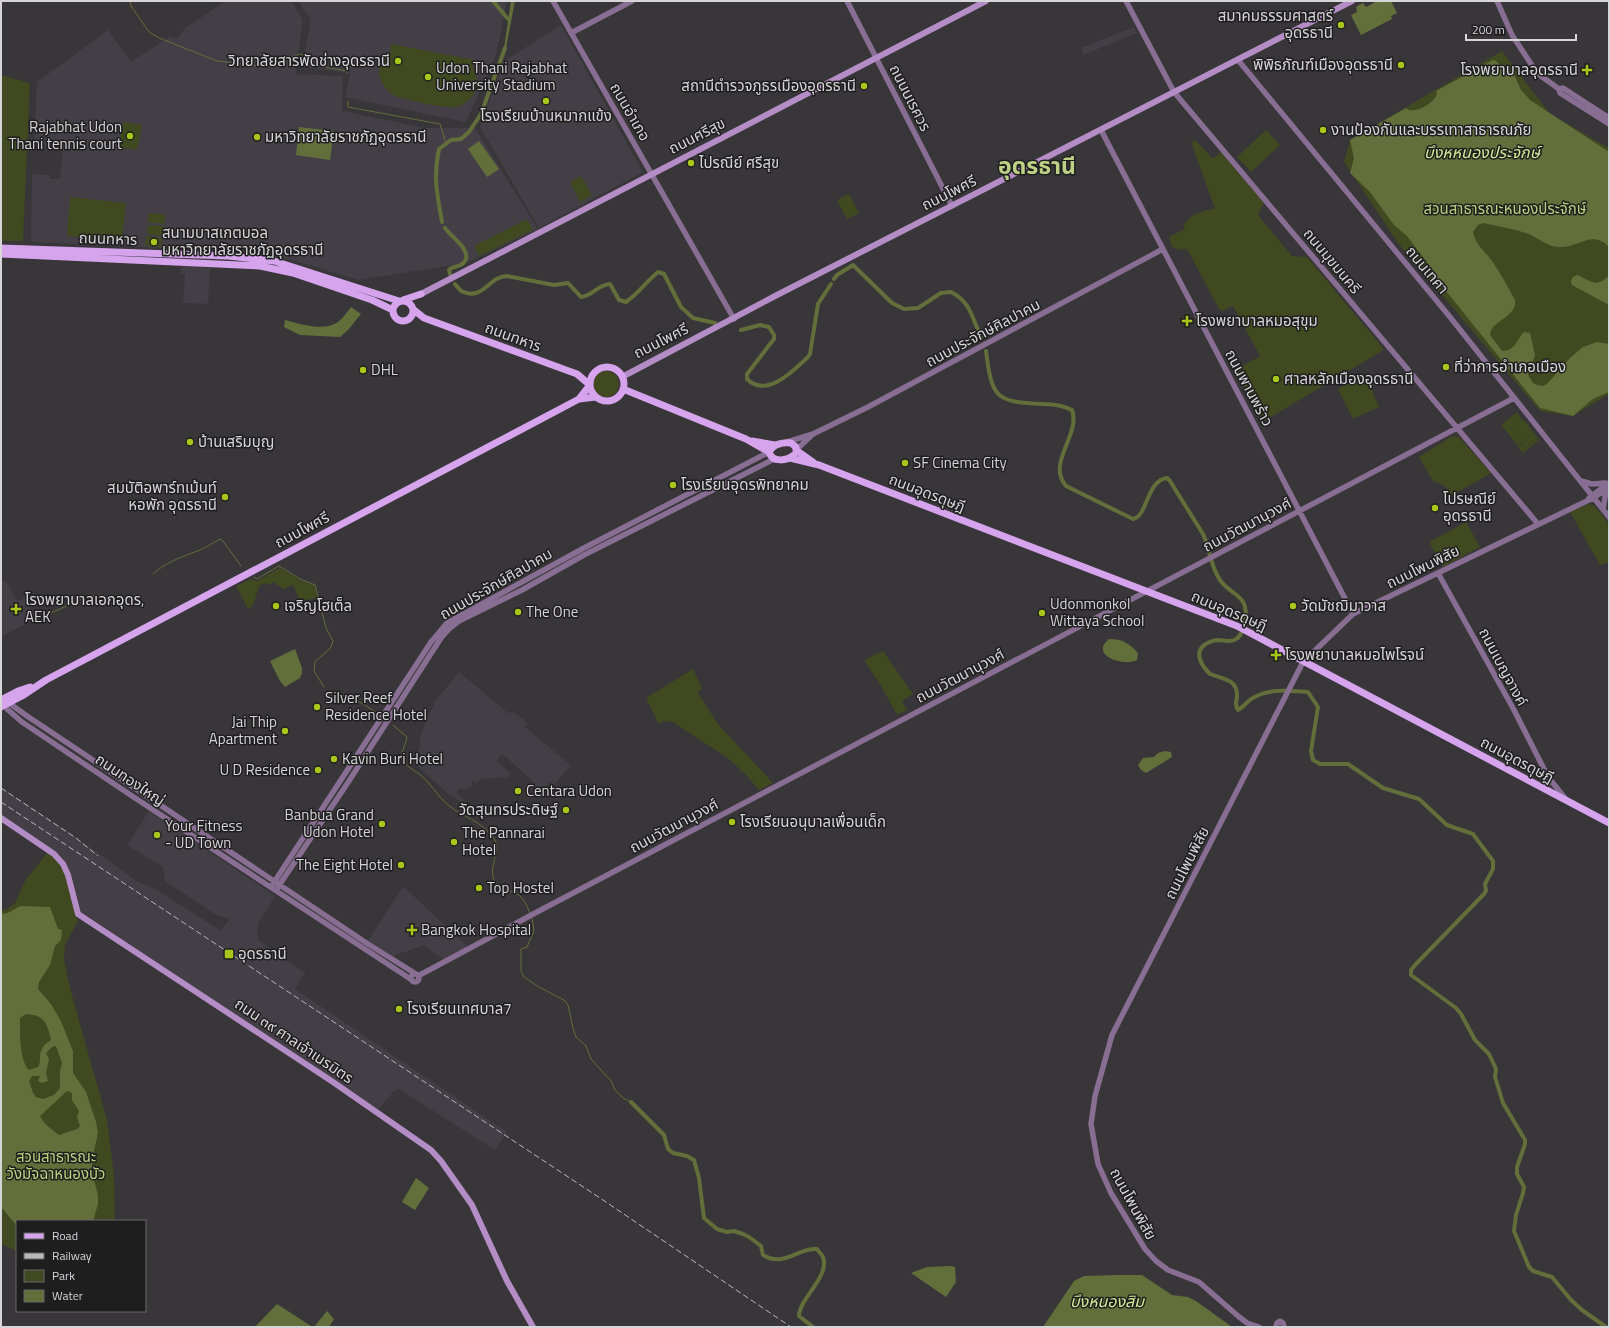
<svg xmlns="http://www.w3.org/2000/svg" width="1610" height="1328" font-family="'Titillium Web','Noto Sans Thai',sans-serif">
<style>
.built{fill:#443f47}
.green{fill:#404920}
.water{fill:#636f3b;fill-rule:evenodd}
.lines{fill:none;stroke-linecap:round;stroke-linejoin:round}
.stream{stroke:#636f3b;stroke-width:1}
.canal{stroke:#636f3b;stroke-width:4}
.tertiary{stroke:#876e92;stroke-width:5.5}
.secondary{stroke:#b48cc6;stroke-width:6}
.primary{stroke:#d6a3ed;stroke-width:7}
.rail{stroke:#b8b7b9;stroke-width:1;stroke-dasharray:6 3;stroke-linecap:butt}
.poi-dot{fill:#a9c71b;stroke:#1f1e1f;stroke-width:1.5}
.labels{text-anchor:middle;stroke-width:3;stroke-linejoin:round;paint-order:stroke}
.poi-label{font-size:15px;fill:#d6d5d7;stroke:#1f1e1f;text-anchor:start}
.street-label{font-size:15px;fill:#d6d5d7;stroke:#1f1e1f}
.park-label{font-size:15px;fill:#bdd181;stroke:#1f1e1f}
.water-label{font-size:16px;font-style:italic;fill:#d4e997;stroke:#1f1e1f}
.town-label{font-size:23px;font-weight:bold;fill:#bdd085;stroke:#1f1e1f}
</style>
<rect width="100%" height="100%" fill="#383639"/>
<path class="built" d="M226,1H291L303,20L295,74L343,76L342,111L426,128H475L538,229L465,263L359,280L268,253L31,242L32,174L50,175V179H60L63,148L34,146L37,82L108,30L131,62L169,37L177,39L185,28Z
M298,1H507L496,55L466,122L345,97L350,73L302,67L311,20Z
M561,25L643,172L539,228L480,127L504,61Z
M1134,27L1137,33L1083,55L1081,48Z
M182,266L210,268L208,304L183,303L185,274H181Z
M6,581L17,601L25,597L36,618L1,637V582Z
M459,672L508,713L514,712L528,723L525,727L571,765L554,785L550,782L541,793L533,787L536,784L502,754L496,761L511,774L510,775L507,777L481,779L476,783L472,780V785L470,788L465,790L459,788L456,793L467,802L464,805L452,795L451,796L416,765L423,756L418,752L421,744L419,742L428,714L431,712L436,700Z
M1,787L69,832L138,882L155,889L220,930L230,919L218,916L165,881L163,867L127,845L149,811L275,896L259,922L257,931L258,940L305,973L295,989L507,1132L495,1150L399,1089L394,1091L379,1109H376L80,913L65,862L61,857L1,816Z
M403,886L407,890L468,947L443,959L424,945L393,956L368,941Z"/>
<path class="green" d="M391,44L475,60L474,66L471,65C476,72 478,80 476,89C473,98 465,105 456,107C444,109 410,100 397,97C377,87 371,63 393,50L390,49Z
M1502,51L1550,114L1609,148V394L1573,416L1540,411L1398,243L1344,162L1350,140Z
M1,75L30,83L23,241H1Z
M123,122L142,125L137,150L118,147Z
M1266,130L1280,145L1251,172L1237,157Z
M1195,140L1213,159L1221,152L1264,203L1258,215L1292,256L1307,257L1383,348L1382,351L1266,420L1260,417L1235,370L1260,356L1233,306L1223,311L1219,309L1187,249L1179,250L1171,246L1169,237L1183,230L1186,222L1192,216L1206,210L1215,209L1191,142Z
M581,176L592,195L580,202L570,182Z
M849,194L859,213L847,219L837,200Z
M70,197L126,203L122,241L67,236Z
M149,213L165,215L164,224L148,222Z
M525,220L528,221L533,230L479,256L474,246Z
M148,225L164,226L163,236L147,234Z
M146,236L162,238L161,247L145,246Z
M593 384a13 13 0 1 1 26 0a13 13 0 1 1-26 0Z
M1365,374L1379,407L1353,419L1338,389Z
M1517,412L1522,419L1507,432L1501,425Z
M1523,419L1534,433L1518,446L1507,432Z
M1534,433L1539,440L1523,453L1518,447Z
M1452,436L1459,437L1491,473L1451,496L1445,486L1433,481L1419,457Z
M1588,504L1595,506L1609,524V562L1600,565L1570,512Z
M1466,522L1480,547L1443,567L1429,542Z
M280,568L301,581L314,585L317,598L300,601L293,585L284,589L273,582L270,585L265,583L259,586L253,606L248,609L236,586L251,579L257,581Z
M883,651L913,694L902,701L907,710L897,715L881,686L864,660Z
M693,669L702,688L698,693L718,724L773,783L759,790L748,777L728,758L671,721L658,723L646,698Z
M47,853L58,861L64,871L78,921L65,945L64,960L71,992L107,1120L114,1175L115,1221H17V1251L1,1244V910L7,909L15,903L25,881Z"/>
<path class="water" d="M511,1H515L506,48H504Z
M1374,1H1391L1397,13L1391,16L1392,19L1361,35L1351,15L1357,12L1356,7L1363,3L1366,7L1374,3Z
M1493,60L1496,61L1504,69L1513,72L1521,90L1530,100L1609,152V247C1592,229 1579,248 1560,247C1548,247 1540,239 1529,234C1514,229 1498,226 1483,223L1478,225L1473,232C1476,246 1485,251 1492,261C1501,274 1508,287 1515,300C1517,318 1492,319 1490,335L1502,351C1516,351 1516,340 1524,332L1530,333L1535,355L1528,375L1533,383L1537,385L1543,386L1547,384L1570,358L1583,347L1597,342L1609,344V392L1593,399L1573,416L1540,408L1430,271L1429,265L1407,236L1394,225L1370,192L1350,173L1354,158L1350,140L1406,108L1409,110C1418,112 1434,103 1437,94L1436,91Z
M299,127L334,131L330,160L296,155Z
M479,141L499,169L487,177L468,149Z
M1578,275C1591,282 1598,288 1609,275V305L1572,285L1571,282C1572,278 1573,276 1578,275Z
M351,307L361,314L348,330L340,337L300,335L284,327L285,320C301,324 323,332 338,322C343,318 347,312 351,307Z
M1109,639C1122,639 1129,643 1138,653L1137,660C1123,667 1089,655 1109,639Z
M295,649L302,668V673L300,678L285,687L280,681L270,661Z
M1165,751L1171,752L1172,757L1146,773L1141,770L1138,765L1143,758L1154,757L1158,753Z
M21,906L50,907L58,929L62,930L61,940L55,946L50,965L39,982L38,989L51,1004L61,1021L73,1051V1073L86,1092L96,1122L98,1133L92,1160V1173L98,1195V1204L93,1221H17V1226L1,1207V914C11,914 14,908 21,906ZM26,1014C45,1015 47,1023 51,1040C48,1042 43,1045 42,1049C38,1055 42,1061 38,1067L29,1070C19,1060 20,1032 20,1018ZM56,1046L62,1063L60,1071V1088L54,1095L43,1099L36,1097L33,1093L29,1081L32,1076H40L38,1081L42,1083L48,1081L46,1073L49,1059L46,1053L52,1047ZM67,1091L72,1093V1100L79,1111L77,1117L80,1126L77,1129L59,1135C51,1128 46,1127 40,1116Z
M416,1178L429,1188L415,1210L402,1202Z
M951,1266L955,1267L956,1282L946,1297L911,1273L927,1267Z
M1118,1275H1142L1172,1295L1188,1297L1196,1301L1232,1327H1043L1074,1281L1084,1276Z
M277,1304L311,1326L310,1327H255Z
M327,1311L334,1319L329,1327H314Z"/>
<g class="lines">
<path class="stream" d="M130,1L131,6L149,32L159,38L217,61L257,66L302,54L310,64L347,71V73
M348,101V107L440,124L446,143
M153,574C165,563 177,559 192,553C202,550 211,544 220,539L223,541L241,566
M254,577L257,579L279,566L300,579L315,585L326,628L333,641L331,647L315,662L314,671L324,687
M35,620L89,596L102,595L109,599
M330,694C349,694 363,703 378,714
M393,725L407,737C406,744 401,751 402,758C403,765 417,772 422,776C432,785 438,797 448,805C463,817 481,821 493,837C504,851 485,868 496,883C501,890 509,890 517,894C523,897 528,907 530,914
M532,918L534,931L527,947L521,949V971L524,977L539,987L564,1000L568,1005L573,1028L576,1037L586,1046L591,1059L611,1081L615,1090L623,1098L631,1102"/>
<path class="canal" d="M493,1L508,19
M442,222C437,193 433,178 439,149L451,140L461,139L469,132L481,114L505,48
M445,228C450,236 472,250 465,261C461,268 453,265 449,270L450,274
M834,279L837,275L853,265L892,303L904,309L918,308L941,293L951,292C971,302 972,318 981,337
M455,284L461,291C483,302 489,276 507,276L554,285L568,283L581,297C593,296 597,285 610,284L619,300L626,302C639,293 646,282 658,272L664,274L681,307L693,318L715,323
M741,330L760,325L769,327L774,335V339L747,374V379C767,399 794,370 808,357L810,354L818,304L831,284
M986,351C992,398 995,402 1043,404C1054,404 1062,405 1072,410C1081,435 1046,463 1066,486L1133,519C1148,516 1146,481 1167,478L1170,481L1203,534C1210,548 1210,566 1220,580C1231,596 1250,595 1245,620C1244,625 1241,637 1236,639C1231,643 1224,640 1218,640C1208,641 1196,647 1200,659C1201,664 1206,670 1210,674C1223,679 1238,679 1237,697C1236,702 1235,706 1238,710C1244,707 1247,701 1253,698C1269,688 1290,691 1308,692L1318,707L1311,751L1313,760L1320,764H1348L1383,788L1419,799L1447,825L1473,834L1493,861V869L1485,884L1486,891L1484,894L1416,964L1411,970V975L1456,1008L1461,1014L1475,1040L1489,1054L1496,1069L1495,1077L1503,1103L1525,1140V1144L1517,1167V1174L1524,1187L1523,1193L1516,1215L1514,1231L1529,1267L1533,1271L1552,1277L1571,1300L1582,1310L1606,1327
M631,1102L664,1135L668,1149L673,1153L687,1156L694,1160L699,1178L704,1218L717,1229L727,1232L734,1231L743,1234L749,1237L761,1246L763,1255C785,1268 798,1247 817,1249C819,1252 822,1255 823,1257C830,1277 800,1297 799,1316L813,1327"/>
<path class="tertiary" d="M553,1L734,319
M847,1L952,206
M1126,1L1174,92L1538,524
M1497,1L1512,35L1533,67L1541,76L1559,89L1560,93L1609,124
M571,33L632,1
M1238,60L1450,317L1609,517
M1559,89L1563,88L1609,118
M1101,130L1353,614
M787,442L813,434L868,407L1163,249
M796,450L812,435
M1581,481L1592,484L1606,483
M1589,498L1609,483
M1603,509L1606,492L1609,490
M1438,573L1514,710L1546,773L1548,783L1544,789
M8,699L9,703L27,716L368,944L416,974
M3,702L7,709L22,722L135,798L412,980
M1548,777L1565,798
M271,887L431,642L447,623L584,548L769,452
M276,890L347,784L441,638L450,628L459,621L522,590L584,555L774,459
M411 978a4 4 0 1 1 8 0a4 4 0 1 1-8 0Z
M418,976L537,912L1514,398
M1259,1327L1247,1323L1238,1316L1199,1282L1168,1270L1156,1261L1145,1249L1111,1193L1098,1164L1091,1124L1095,1096L1112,1035L1303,662L1353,614L1593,498L1609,488
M1276,1327L1277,1323L1280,1321L1283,1323L1284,1327"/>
<path class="secondary" d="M421,294L986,1
M622,377L777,295L1352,1
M1,818L54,854L63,864L68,875L78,914L87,920L333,1082L431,1150L441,1161L472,1205L507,1281L533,1327"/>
<path class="primary" d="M1,248L228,256L274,261L399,301
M1,254L260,266L293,273L372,300L393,310
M403,300L421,294
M393 311a10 10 0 1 1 20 0a10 10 0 1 1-20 0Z
M414,310L424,318L577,374L590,385L579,399
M590 384a17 17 0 1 1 34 0a17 17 0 1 1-34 0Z
M623,389L746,439L769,452
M752,441L775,445
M769,452C773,444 783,442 791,443L796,447V450L813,462
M769,452C772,463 787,461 794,455
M790,458L819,465L1237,626L1609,823
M1,700L18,691L30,687
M1,707L22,696L46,680L579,399L596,397"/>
<path class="rail" d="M1,788L76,838L98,856
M1,802L603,1200L791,1327"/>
</g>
<g class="poi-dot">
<circle cx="1341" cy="25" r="4"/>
<circle cx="398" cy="61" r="4"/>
<circle cx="1401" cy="65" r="4"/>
<path d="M1585 64h4v4h4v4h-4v4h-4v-4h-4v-4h4z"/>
<circle cx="428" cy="77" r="4"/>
<circle cx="864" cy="86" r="4"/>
<circle cx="546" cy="101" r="4"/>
<circle cx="1323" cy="130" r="4"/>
<circle cx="130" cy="136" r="4"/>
<circle cx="257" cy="137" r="4"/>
<circle cx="691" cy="163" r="4"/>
<circle cx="154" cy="242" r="4"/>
<path d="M1185 315h4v4h4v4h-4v4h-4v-4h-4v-4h4z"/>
<circle cx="1446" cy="367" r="4"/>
<circle cx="363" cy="370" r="4"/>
<circle cx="1276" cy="379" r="4"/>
<circle cx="190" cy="442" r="4"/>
<circle cx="905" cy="463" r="4"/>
<circle cx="673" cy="485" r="4"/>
<circle cx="225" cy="497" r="4"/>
<circle cx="1435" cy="508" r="4"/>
<circle cx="276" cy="606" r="4"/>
<circle cx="1293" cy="606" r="4"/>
<path d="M14 603h4v4h4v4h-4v4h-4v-4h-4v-4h4z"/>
<circle cx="518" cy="612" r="4"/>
<circle cx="1042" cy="613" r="4"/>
<path d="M1274 649h4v4h4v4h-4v4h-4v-4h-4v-4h4z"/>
<circle cx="317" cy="707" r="4"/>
<circle cx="285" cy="731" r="4"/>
<circle cx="334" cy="759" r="4"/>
<circle cx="318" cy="770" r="4"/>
<circle cx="518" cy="791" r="4"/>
<circle cx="566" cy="810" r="4"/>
<circle cx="732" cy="822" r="4"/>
<circle cx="382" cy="824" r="4"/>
<circle cx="157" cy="835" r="4"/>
<circle cx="454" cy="842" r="4"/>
<circle cx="401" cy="865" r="4"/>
<circle cx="479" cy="888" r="4"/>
<path d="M410 924h4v4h4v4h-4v4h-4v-4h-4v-4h4z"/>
<rect x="224" y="949" width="10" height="10" rx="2"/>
<circle cx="399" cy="1009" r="4"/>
</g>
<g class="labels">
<g class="poi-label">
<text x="1333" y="21" text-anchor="end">สมาคมธรรมศาสตร์<tspan x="1333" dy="17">อุดรธานี</tspan></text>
<text x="390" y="66" text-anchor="end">วิทยาลัยสารพัดช่างอุดรธานี</text>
<text x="1393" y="70" text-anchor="end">พิพิธภัณฑ์เมืองอุดรธานี</text>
<text x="436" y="73">Udon Thani Rajabhat<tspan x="436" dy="17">University Stadium</tspan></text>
<text x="1578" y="75" text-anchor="end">โรงพยาบาลอุดรธานี</text>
<text x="856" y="91" text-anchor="end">สถานีตำรวจภูธรเมืองอุดรธานี</text>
<text x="546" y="121" text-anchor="middle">โรงเรียนบ้านหมากแข้ง</text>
<text x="122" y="132" text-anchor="end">Rajabhat Udon<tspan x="122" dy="17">Thani tennis court</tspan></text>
<text x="1331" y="135">งานป้องกันและบรรเทาสาธารณภัย</text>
<text x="265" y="142">มหาวิทยาลัยราชภัฏอุดรธานี</text>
<text x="699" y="168">ไปรณีย์ ศรีสุข</text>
<text x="162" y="238">สนามบาสเกตบอล<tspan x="162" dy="17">มหาวิทยาลัยราชภัฏอุดรธานี</tspan></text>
<text x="1196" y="326">โรงพยาบาลหมอสุขุม</text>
<text x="1454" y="372">ที่ว่าการอำเภอเมือง</text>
<text x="371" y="375">DHL</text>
<text x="1284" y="384">ศาลหลักเมืองอุดรธานี</text>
<text x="198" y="447">บ้านเสริมบุญ</text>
<text x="913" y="468">SF Cinema City</text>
<text x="681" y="490">โรงเรียนอุดรพิทยาคม</text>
<text x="217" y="493" text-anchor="end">สมบัติอพาร์ทเม้นท์<tspan x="217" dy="17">หอพัก อุดรธานี</tspan></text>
<text x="1443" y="504">โปรษณีย์<tspan x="1443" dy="17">อุดรธานี</tspan></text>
<text x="25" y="605">โรงพยาบาลเอกอุดร,<tspan x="25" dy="17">AEK</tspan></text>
<text x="1050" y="609">Udonmonkol<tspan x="1050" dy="17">Wittaya School</tspan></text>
<text x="284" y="611">เจริญโฮเต็ล</text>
<text x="1301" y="611">วัดมัชฌิมาวาส</text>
<text x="526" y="617">The One</text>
<text x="1285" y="660">โรงพยาบาลหมอไพโรจน์</text>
<text x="325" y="703">Silver Reef<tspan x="325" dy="17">Residence Hotel</tspan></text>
<text x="277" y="727" text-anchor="end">Jai Thip<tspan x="277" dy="17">Apartment</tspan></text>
<text x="342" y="764">Kavin Buri Hotel</text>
<text x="310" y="775" text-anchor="end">U D Residence</text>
<text x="526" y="796">Centara Udon</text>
<text x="558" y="815" text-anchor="end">วัดสุนทรประดิษฐ์</text>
<text x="374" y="820" text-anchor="end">Banbua Grand<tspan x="374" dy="17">Udon Hotel</tspan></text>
<text x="740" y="827">โรงเรียนอนุบาลเพื่อนเด็ก</text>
<text x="165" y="831">Your Fitness<tspan x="165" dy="17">- UD Town</tspan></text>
<text x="462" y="838">The Pannarai<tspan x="462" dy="17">Hotel</tspan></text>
<text x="393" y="870" text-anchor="end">The Eight Hotel</text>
<text x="487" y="893">Top Hostel</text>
<text x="421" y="935">Bangkok Hospital</text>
<text x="238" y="959">อุดรธานี</text>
<text x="407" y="1014">โรงเรียนเทศบาล7</text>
</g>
<g class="street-label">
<text transform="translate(910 98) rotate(63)" y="5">ถนนนเรศวร</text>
<text transform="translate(630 112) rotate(60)" y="5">ถนนอำเภอ</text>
<text transform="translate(697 136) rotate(-27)" y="5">ถนนศรีสุข</text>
<text transform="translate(949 193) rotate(-27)" y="5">ถนนโพศรี</text>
<text transform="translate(108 239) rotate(2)" y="5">ถนนทหาร</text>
<text transform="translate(1332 261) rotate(50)" y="5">ถนนมุขมนครี</text>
<text transform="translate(1427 270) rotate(50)" y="5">ถนนเทศา</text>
<text transform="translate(983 333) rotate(-28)" y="5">ถนนประจักษ์ศิลปาคม</text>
<text transform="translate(513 337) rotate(20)" y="5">ถนนทหาร</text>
<text transform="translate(661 341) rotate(-27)" y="5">ถนนโพศรี</text>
<text transform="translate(1249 388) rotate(62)" y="5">ถนนพานพร้าว</text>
<text transform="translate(927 493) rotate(21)" y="5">ถนนอุดรดุษฎี</text>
<text transform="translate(1247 525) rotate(-28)" y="5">ถนนวัฒนานุวงศ์</text>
<text transform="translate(302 530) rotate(-28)" y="5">ถนนโพศรี</text>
<text transform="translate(1423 567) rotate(-26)" y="5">ถนนโพนพิสัย</text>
<text transform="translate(496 584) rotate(-30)" y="5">ถนนประจักษ์ศิลปาคม</text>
<text transform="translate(1229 611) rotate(23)" y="5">ถนนอุดรดุษฎี</text>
<text transform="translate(1503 667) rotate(62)" y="5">ถนนเบญจางค์</text>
<text transform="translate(960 676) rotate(-28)" y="5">ถนนวัฒนานุวงศ์</text>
<text transform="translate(1517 760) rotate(28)" y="5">ถนนอุดรดุษฎี</text>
<text transform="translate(130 780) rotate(34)" y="5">ถนนทองใหญ่</text>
<text transform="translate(674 826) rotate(-28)" y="5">ถนนวัฒนานุวงศ์</text>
<text transform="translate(1187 863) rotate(-63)" y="5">ถนนโพนพิสัย</text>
<text transform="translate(294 1041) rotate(34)" y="5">ถนน ๓๙ ศาลเจ้าเนรมิตร</text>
<text transform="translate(1133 1204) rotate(61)" y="5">ถนนโพนพิสัย</text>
</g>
<g class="park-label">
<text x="1505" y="214">สวนสาธารณะหนองประจักษ์</text>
<text x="56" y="1162">สวนสาธารณะ<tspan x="56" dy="17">วังมัจฉาหนองบัว</tspan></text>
</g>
<g class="water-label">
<text x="1482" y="158">บึงหหนองประจักษ์</text>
<text x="1107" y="1307">บึงหนองสิม</text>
</g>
<g class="town-label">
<text x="1037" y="174">อุดรธานี</text>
</g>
</g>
<rect width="1610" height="1328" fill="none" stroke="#d6d5d7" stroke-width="4"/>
<rect x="16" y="1220" width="130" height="92" fill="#1f1e1f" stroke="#686769"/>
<rect x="24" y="1233" width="20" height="6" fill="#d6a3ed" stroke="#686769"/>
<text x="52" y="1240" font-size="12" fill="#d6d5d7">Road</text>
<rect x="24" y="1253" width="20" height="6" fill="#b8b7b9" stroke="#686769"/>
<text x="52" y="1260" font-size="12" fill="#d6d5d7">Railway</text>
<rect x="24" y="1270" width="20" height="12" fill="#404920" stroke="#686769"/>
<text x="52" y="1280" font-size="12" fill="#d6d5d7">Park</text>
<rect x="24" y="1290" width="20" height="12" fill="#636f3b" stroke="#686769"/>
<text x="52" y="1300" font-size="12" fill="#d6d5d7">Water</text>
<path d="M1466 34v6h110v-6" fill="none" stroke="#d6d5d7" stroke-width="2"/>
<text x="1472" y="34" font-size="12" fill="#d6d5d7" stroke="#1f1e1f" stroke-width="3" paint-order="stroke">200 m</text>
</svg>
